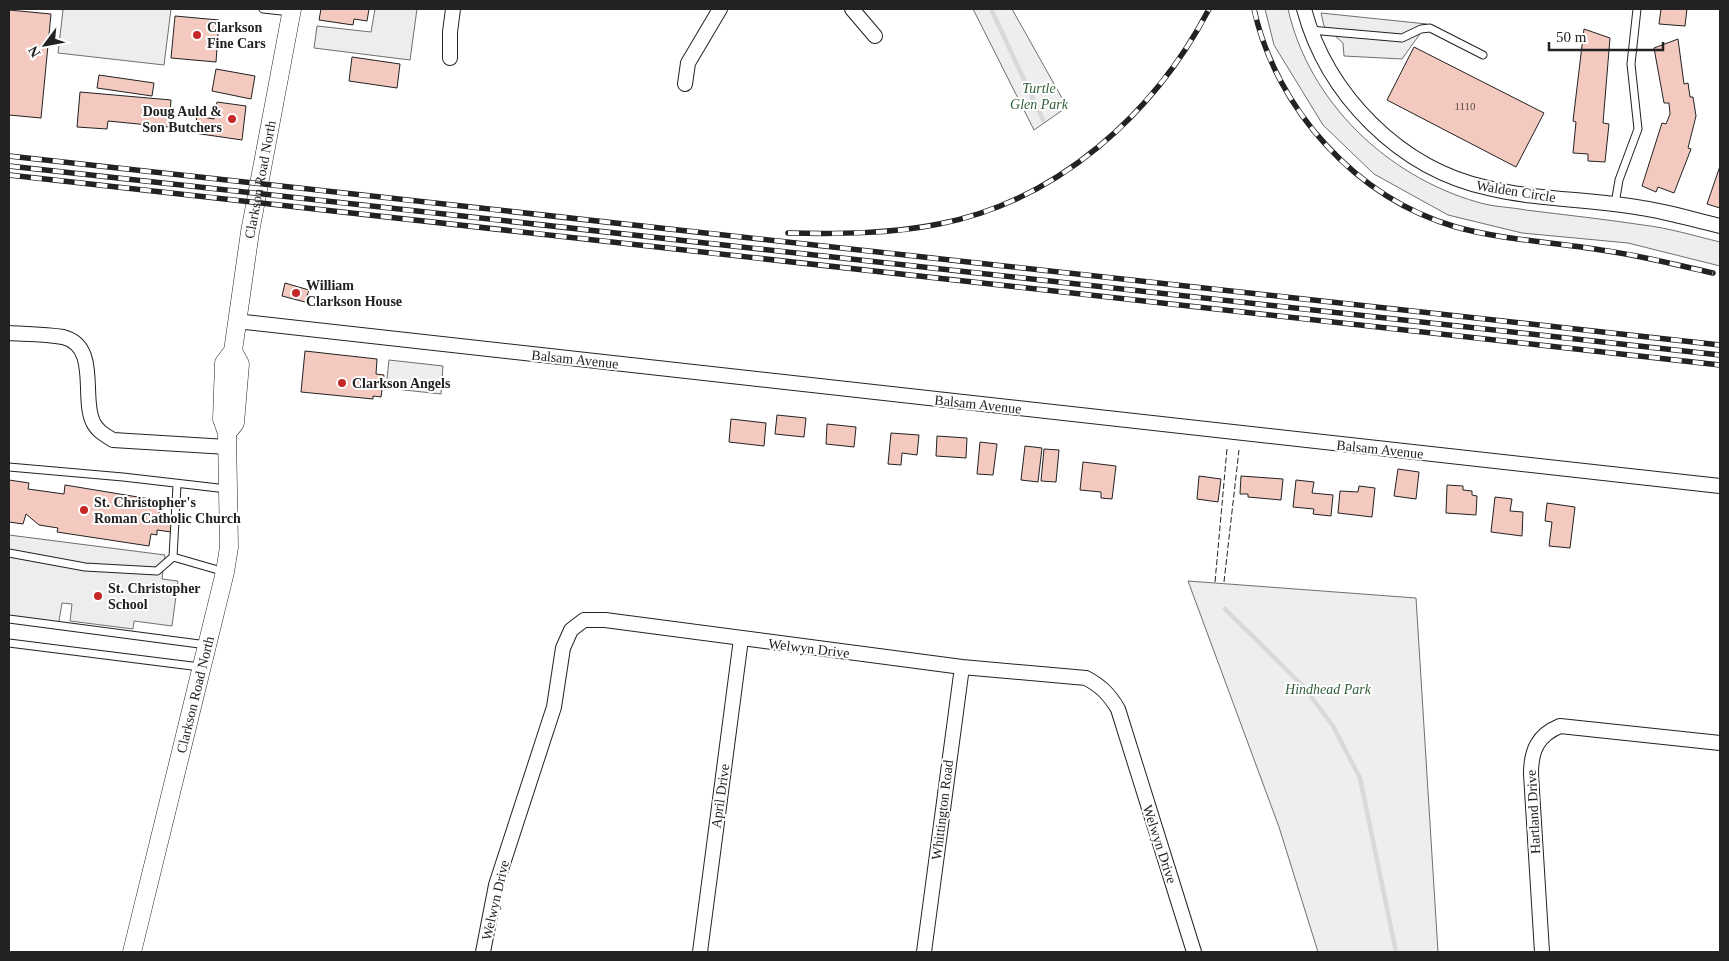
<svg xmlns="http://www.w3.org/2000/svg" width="1729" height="961" font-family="Georgia,serif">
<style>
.green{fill:#eee;stroke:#6f6f6f}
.parking{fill:#ededed;stroke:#6f6f6f}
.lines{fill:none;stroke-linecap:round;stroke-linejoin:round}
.stream{stroke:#d9d9d9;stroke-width:4.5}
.building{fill:#f3c9c0;stroke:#222}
.service-casing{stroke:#222;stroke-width:9}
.minor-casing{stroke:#222;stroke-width:16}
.tertiary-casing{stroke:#222;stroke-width:19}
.service{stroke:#fff;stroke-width:7}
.minor{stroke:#fff;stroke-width:14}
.tertiary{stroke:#fff;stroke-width:18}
.rail-casing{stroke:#222;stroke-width:5.5}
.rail{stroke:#fff;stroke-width:4;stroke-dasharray:11;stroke-linecap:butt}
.fence{stroke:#222;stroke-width:1;stroke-dasharray:6 2.5;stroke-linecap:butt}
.poi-dot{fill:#c62828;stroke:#fff;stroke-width:2}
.labels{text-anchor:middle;stroke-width:4;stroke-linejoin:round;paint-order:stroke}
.number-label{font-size:11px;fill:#564c4a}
.poi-label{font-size:14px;font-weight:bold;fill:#222;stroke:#fff;text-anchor:start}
.park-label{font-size:14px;font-style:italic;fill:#2f5e38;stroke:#fff}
.street-label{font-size:14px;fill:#222;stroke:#fff}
</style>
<rect width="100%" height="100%" fill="#fff"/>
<path class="green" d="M973,9H1012L1067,107L1034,130Z
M1265,9H1288C1309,102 1387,176 1477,202C1493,207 1510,207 1526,210C1565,215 1604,219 1643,225C1669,228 1695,236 1720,242V266L1628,243L1522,233L1448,215L1374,174L1323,125L1274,45Z
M389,360L443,366L441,394L386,388Z
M1188,581L1416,598L1438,952H1318L1279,827Z"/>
<path class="parking" d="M57,9H171L164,65L58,53L63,10Z
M375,9H417L410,60L314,48L317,26L371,32Z
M1321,13L1427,24L1402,59L1344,56L1343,43L1324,26Z
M9,535L165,555L162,579L178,581L172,626L134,621L133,629L70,621L72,604L62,603L58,627L9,621Z"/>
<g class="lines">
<path class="stream" d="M991,9L1043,120
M1225,609L1304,687L1333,726L1360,778L1396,952"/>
</g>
<path class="building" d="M321,9H369L367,21L354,19L353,25L319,20Z
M1661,9H1687L1685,26L1659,24Z
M9,10L51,14L41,118L9,115Z
M175,16L219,20L216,62L171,58Z
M1584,29L1610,38L1603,123L1609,124L1605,162L1588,161V154L1573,153L1576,122L1573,121Z
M1678,39L1684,84L1688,83L1690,97H1693L1696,116L1688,148L1691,149L1674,193L1658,187L1656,192L1642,186L1662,123L1666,124L1670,114L1669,103H1664L1654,48Z
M1414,47L1544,113L1516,167L1387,100Z
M352,57L400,64L397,88L349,81Z
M216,69L255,76L251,99L212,91Z
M99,75L154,83L152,96L97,88Z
M80,92L171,100L169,127L108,121L107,129L77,127Z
M217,102L246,106L242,140L194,133L197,116L214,119Z
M1720,166V208L1707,204Z
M285,283L309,290L305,302L282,296Z
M305,351L377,359L376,374L384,375L381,397L373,396V399L301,392Z
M777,415L806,418L804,437L775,434Z
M731,419L766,423L764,446L729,442Z
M827,424L856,427L854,447L826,444Z
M891,433L919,435L917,455L902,453L901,465L888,464Z
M937,436L967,438L966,458L936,456Z
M980,442L997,444L993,475L977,474Z
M1025,446L1042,448L1038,482L1021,480Z
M1044,449L1059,450L1056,482L1041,481Z
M1083,462L1116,466L1112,499L1101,498V492L1080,490Z
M1398,469L1419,472L1416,499L1394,496Z
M1199,476L1221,479L1218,502L1197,499Z
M1241,476L1283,479L1281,500L1248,497V494H1240Z
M9,480L29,483L28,489L64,494L65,485L156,500L155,505L160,506L159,515L173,518L171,532L157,530V535L151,534L149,546L57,532L58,528L39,525L26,514L23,524L9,522Z
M1296,480L1314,482L1312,493L1333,495L1331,516L1313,514L1314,509L1293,507Z
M1447,485L1463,486V490L1472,491V495L1477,496L1476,515L1446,513Z
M1359,486L1375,488L1372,517L1338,513L1340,491L1358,492Z
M1495,497L1512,499L1510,511L1523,512L1522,536L1491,532Z
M1547,503L1575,507L1570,548L1549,546L1552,522L1545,521Z"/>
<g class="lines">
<g class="service-casing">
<path id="service" d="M263,9L291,12
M1310,30L1402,38L1421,29L1430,28L1483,55
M1615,204L1619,180L1638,129L1631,64L1637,9
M9,467L123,477L227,489
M9,553L85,567L157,571L173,557L225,572
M173,557L177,485
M9,619L207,645
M9,643L200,667"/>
</g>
<g class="minor-casing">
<path id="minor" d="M852,9L875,36
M1304,9C1327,95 1400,169 1488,188C1538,200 1591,199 1642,208C1669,212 1694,220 1720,226
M450,58V32L453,9
M685,84L688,63L720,9
M236,321L1720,486
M9,333C26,334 46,334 63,337C100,346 81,398 93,422C97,431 105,435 113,440L227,447
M483,952L496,885L554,707L563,648L571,630L584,620H605L962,667L1086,678C1101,686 1109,694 1118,709L1194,952
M700,952L741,639
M924,952L962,667
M1542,952L1531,774C1531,750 1538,735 1560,726L1720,743"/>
</g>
<g class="tertiary-casing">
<g id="tertiary">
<path d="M227,433L235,423L240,364L233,351"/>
<path id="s1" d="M132,952L225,572L229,547L227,433L222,419L224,363L233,351L250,232L292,9"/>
</g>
</g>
<use href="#service" class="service"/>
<use href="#minor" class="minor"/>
<use href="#tertiary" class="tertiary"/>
<g class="rail-casing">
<path id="rail" d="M1254,9C1276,109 1356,198 1456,227C1503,240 1553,242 1601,250C1639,255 1676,265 1713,273
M9,156L1720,345
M9,166L1720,355
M9,175L1720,365
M788,233C839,234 889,234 939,224C1058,201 1155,113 1209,9"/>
</g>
<use href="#rail" class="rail"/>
<path class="fence" d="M1215,582L1227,449
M1224,582L1239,450"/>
</g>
<g class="poi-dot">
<circle cx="197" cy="35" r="5"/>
<circle cx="232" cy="119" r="5"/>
<circle cx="296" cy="293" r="5"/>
<circle cx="342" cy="383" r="5"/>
<circle cx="84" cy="510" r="5"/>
<circle cx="98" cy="596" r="5"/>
</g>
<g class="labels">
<g class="number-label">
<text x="1465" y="110">1110</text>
</g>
<g class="poi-label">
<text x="207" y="32">Clarkson<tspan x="207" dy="16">Fine Cars</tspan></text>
<text x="222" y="116" text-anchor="end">Doug Auld &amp;<tspan x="222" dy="16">Son Butchers</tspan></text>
<text x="306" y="290">William<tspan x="306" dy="16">Clarkson House</tspan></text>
<text x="352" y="388">Clarkson Angels</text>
<text x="94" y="507">St. Christopher's<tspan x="94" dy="16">Roman Catholic Church</tspan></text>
<text x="108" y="593">St. Christopher<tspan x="108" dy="16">School</tspan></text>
</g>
<g class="park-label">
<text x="1039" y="93">Turtle<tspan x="1039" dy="16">Glen Park</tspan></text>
<text x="1328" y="694">Hindhead Park</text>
</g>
<g class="street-label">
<text dy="5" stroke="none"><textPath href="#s1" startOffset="790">Clarkson Road North</textPath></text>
<text transform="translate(1516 191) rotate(9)" y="5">Walden Circle</text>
<text transform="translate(575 359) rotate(6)" y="5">Balsam Avenue</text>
<text transform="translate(978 404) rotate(6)" y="5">Balsam Avenue</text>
<text transform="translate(1380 449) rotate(6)" y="5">Balsam Avenue</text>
<text transform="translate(809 648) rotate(7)" y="5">Welwyn Drive</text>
<text dy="5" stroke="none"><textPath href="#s1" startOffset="265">Clarkson Road North</textPath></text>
<text transform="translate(720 796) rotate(-82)" y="5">April Drive</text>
<text transform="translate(942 810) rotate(-83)" y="5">Whittington Road</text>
<text transform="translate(1533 812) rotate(-93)" y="5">Hartland Drive</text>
<text transform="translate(1160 844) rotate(72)" y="5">Welwyn Drive</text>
<text transform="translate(495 900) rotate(-77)" y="5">Welwyn Drive</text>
</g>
</g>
<rect width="1729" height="961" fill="none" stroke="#222222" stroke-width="20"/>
<g transform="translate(45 45) rotate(238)" stroke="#ffffff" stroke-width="4" paint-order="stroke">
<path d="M0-4L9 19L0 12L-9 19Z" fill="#222222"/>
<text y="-8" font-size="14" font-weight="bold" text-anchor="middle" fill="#222222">N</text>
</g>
<path d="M1549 42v8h114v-8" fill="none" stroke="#222222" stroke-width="2.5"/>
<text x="1556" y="42" font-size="15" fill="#222222" stroke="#ffffff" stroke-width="4" paint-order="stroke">50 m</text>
</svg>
